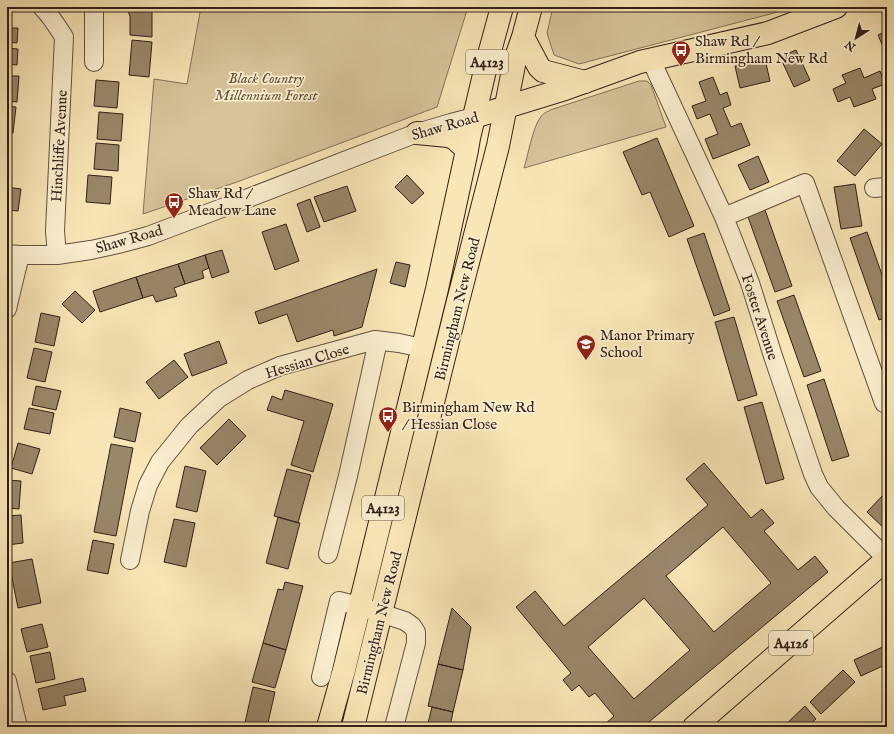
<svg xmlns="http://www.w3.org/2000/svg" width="894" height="734" font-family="'IM FELL English',serif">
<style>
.green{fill:#d7c49b;stroke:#84725a}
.building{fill:#99876a;stroke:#312018;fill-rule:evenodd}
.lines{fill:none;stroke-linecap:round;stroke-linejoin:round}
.minor-casing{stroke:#635240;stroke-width:20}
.major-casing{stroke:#312018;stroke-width:24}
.highway-casing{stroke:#312018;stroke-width:24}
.minor{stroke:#fbefd0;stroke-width:18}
.major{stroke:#f9e6b6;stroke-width:22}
.highway{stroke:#f9e6b6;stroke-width:22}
.labels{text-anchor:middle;stroke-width:3.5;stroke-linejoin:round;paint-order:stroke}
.shield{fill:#fbefd0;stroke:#6e5e4f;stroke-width:1}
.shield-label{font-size:14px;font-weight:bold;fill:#312018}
.poi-label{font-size:15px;fill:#312018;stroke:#fbefd0;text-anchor:start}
.park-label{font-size:15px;font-style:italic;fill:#63513f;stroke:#fbefd0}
.street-label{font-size:15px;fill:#312018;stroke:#fbefd0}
</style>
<rect width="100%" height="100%" fill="#f9e6b6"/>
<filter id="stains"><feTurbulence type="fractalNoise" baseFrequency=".005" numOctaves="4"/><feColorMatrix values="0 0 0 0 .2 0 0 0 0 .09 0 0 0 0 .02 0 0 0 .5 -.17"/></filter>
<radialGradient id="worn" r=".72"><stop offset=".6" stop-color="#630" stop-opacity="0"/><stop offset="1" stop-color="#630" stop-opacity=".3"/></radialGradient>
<path class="green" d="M201,7H468L437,107L237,182L143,214L154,79L187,84Z
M553,7H797L579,64L554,55L547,33Z
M639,81H647L651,85L666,127L524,168C528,155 533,127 540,118C543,113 548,111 553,109Z"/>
<path class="building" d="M126,7H152V37L130,35V16Z
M887,17V30L882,19Z
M7,28H18L17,43L7,42Z
M887,31V56L878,35Z
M132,40L152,42L149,77L129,75Z
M7,48L18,49L17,65L7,64Z
M796,50L810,80L794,87L780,57Z
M765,59L770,81L740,88L735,66Z
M860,68L864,78L880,71L885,84L872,89L876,99L854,107L850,97L838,102L833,89L846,83L842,75Z
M7,76H19L17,102L7,101Z
M713,77L720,95L727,92L731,105L723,108L731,127L741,123L750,145L713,159L705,139L718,134L710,114L697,119L692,106L706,101L699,82Z
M96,80L119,82L117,108L94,106Z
M7,106L16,107L13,133H7Z
M99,112L123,114L121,141L97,139Z
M864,129L882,144L855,176L837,161Z
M657,138L694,226L669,237L650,192L642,195L623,152Z
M96,143L119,145L118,171L94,169Z
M758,156L769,182L750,190L738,165Z
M88,175L112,177L110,204L86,202Z
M407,175L424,193L412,204L395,187Z
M855,184L862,226L841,229L834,187Z
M347,186L356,211L324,222L314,197Z
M7,187L21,189L18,211L7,210Z
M310,199L320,227L307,232L297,204Z
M765,210L792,286L775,292L748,217Z
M286,224L299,261L275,270L262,232Z
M867,232L887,289V317L879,320L850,238Z
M704,233L730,310L714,316L687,239Z
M222,250L229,272L212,278L205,255Z
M205,255L209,268L202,271L204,278L185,284L178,264Z
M396,262L410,265L405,287L390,283Z
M178,264L185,284L174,288L177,296L156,302L153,295L143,298L136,277Z
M377,269L362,327L334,336L333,330L297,342L287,314L259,324L255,312Z
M136,277L143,298L100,312L93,291Z
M75,291L95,310L82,323L62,304Z
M794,295L821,371L804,377L777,301Z
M41,313L60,317L54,346L35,342Z
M734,317L757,395L738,401L715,322Z
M887,325V337L882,329Z
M219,341L227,363L192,376L184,354Z
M34,348L52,352L45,382L27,378Z
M174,360L188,377L159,399L146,382Z
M824,379L849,456L832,461L807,385Z
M36,386L61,391L56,410L32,405Z
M285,390L333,404L313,472L291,465L304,421L267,410L272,396L282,400Z
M762,402L784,479L766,484L744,407Z
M29,408L54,413L50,434L24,429Z
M120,408L141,413L135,442L114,437Z
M229,419L246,436L217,465L200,448Z
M18,443L40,449L32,474L11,468Z
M111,444L133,448L116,536L94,532Z
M704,463L751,518L762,509L774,523L764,531L798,570L815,556L828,572L643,727H602L614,716L595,693L589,697L579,685L572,691L563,680L571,673L516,607L535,591L564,626L708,505L686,479ZM723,527L771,583L714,632L666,576ZM644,598L690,650L634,699L588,647Z
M185,466L206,471L197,512L176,507Z
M287,469L311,475L298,523L274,516Z
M7,480L21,481L19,509L7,508Z
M885,493L887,495V531L867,512Z
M21,515L23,543L7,545V516Z
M278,517L300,523L288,569L266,563Z
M174,519L195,523L186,567L164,562Z
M93,540L114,544L108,574L87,570Z
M32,559L41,603L18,608L9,563Z
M285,582L303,586L286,650L263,643L278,589L283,590Z
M452,608L471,627L463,670L438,664Z
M42,624L48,647L27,652L21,629Z
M263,643L286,650L275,688L252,682Z
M887,645V664L861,676L854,660Z
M50,652L55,679L36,683L30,656Z
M438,664L463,670L453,712L428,706Z
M843,670L855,682L821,714L810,702Z
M83,678L86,691L64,696L66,705L43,710L38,689Z
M253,687L275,692L267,727H244Z
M805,706L816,719L807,727H783Z
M432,707L453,712L450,727H427Z"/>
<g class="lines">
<g class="minor-casing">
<path id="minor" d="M42,7C51,16 57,26 64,37L55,231L57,255
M651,60L724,217L750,283L773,356L813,474L819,487L836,508L887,559
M94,62V9
M874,188L887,187
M724,217L805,183L884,403
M7,254L20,255H57L91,250L118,244L148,236L238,202L417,133L451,123L474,117
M7,309L20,255
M328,554L348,476L378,341
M130,560L140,511L148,485L160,462L189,426L219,398L248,380L280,366L375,340L399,343L422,348
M321,677L339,601L359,606L405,621L412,626L416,632V643L394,727
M7,681L18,727"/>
</g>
<g class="major-casing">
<path id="major" d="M474,117L565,89L640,62L768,33L836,7
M694,727L887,559"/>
</g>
<g class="highway-casing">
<path id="highway" d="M523,37L539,67L543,71L585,82
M417,133L448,136L454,138L467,150
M328,727L344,670L437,289L467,150L469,138L487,62L502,7
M353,727L457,305L498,146L515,60L523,37L531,7"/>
</g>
<use href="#minor" class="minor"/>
<use href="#major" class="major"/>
<use href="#highway" class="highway"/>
</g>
<defs>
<g id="bus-pin" transform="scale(1)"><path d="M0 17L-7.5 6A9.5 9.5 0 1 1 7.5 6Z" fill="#8f2418" stroke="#fbefd0"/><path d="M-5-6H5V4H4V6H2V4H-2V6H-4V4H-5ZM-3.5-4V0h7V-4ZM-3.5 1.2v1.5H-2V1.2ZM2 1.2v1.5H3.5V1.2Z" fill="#fff"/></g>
<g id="school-pin" transform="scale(1)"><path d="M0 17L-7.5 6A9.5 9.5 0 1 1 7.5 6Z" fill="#8f2418" stroke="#fbefd0"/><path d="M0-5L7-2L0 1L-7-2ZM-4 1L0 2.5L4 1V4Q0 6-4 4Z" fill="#fff"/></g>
</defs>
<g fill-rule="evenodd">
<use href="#bus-pin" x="681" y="50"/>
<use href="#bus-pin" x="174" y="202"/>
<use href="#school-pin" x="586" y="344"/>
<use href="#bus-pin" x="388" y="416"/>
</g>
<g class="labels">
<g class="shield">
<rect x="466" y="50" width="42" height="24" rx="3"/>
<rect x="362" y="496" width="42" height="24" rx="3"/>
<rect x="769" y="631" width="44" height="24" rx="3"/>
</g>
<g class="shield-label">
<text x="487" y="67">A4123</text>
<text x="383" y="513">A4123</text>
<text x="791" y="648">A4126</text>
</g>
<g class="poi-label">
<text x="695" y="46">Shaw Rd /<tspan x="695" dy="17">Birmingham New Rd</tspan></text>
<text x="188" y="198">Shaw Rd /<tspan x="188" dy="17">Meadow Lane</tspan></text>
<text x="600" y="340">Manor Primary<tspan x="600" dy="17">School</tspan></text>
<text x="402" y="412">Birmingham New Rd<tspan x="402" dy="17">/ Hessian Close</tspan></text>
</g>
<g class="park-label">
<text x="266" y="83">Black Country<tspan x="266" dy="17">Millennium Forest</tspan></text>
</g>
<g class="street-label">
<text transform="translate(445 126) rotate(-16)" y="5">Shaw Road</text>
<text transform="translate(59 146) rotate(-87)" y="5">Hinchliffe Avenue</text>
<text transform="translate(129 239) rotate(-16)" y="5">Shaw Road</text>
<text transform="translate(457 309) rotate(-76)" y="5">Birmingham New Road</text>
<text transform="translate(760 317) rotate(72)" y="5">Foster Avenue</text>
<text transform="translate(307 361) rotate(-17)" y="5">Hessian Close</text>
<text transform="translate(379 623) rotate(-76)" y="5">Birmingham New Road</text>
</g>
</g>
<rect width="894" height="734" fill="none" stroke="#f9e6b6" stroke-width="24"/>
<rect x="8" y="8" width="878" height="718" fill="none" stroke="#312018" stroke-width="2"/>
<rect x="12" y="12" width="870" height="710" fill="none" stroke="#312018"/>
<g transform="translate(856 38) rotate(216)" stroke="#fbefd0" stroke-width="3" paint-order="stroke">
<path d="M0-3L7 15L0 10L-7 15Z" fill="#312018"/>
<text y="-6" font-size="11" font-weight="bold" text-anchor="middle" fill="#312018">N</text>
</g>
<rect width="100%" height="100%" filter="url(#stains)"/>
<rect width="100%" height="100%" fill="url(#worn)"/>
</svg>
